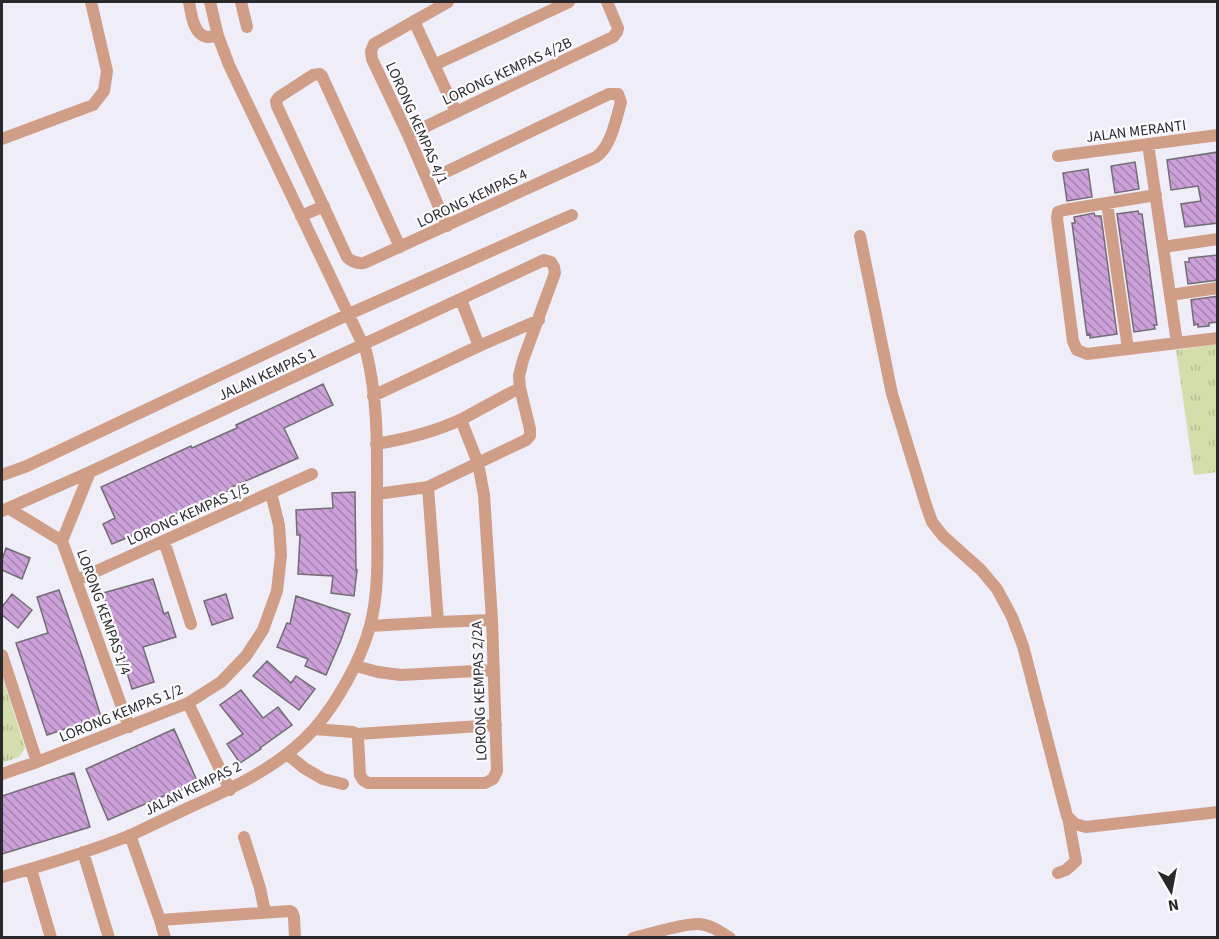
<svg xmlns="http://www.w3.org/2000/svg" width="1219" height="939" font-family="'Source Sans 3',sans-serif">
<style>
.park{fill:url(#park-tufts)}
.building{fill:url(#building-back-hatch);stroke:#726c73;stroke-width:1.5}
.lines{fill:none;stroke-linecap:round;stroke-linejoin:round}
.minor{stroke:#d09d86;stroke-width:12}
.labels{text-anchor:middle;stroke-width:4.5;stroke-linejoin:round;paint-order:stroke}
.street-label{font-size:15px;fill:#29292c;stroke:#fcfcfe}
</style>
<defs>
<pattern id="park-tufts" width="24" height="20" patternUnits="userSpaceOnUse" patternTransform="scale(1.5)"><rect width="24" height="20" fill="#d3deab"/><path d="M3 7l-1-3M5 7V3M7 7l1-3M15 17l-1-3M17 17v-4M19 17l1-3" fill="none" stroke="#b5be93"/></pattern>
<pattern id="building-back-hatch" width="6" height="6" patternUnits="userSpaceOnUse" patternTransform="scale(1.5)"><rect width="6" height="6" fill="#cca1da"/><path d="M-1 5l2 2M0 0l6 6M5-1l2 2" fill="none" stroke="#a683b1"/></pattern>
</defs>
<rect width="100%" height="100%" fill="#efedf8"/>
<path class="park" d="M1217,344V472L1194,475L1176,350Z
M2,676L25,748L19,757L2,763Z"/>
<path class="building" d="M1218,152V223L1185,227L1181,204L1201,201L1198,186L1171,190L1167,160Z
M1135,162L1139,189L1115,193L1111,166Z
M1088,169L1092,197L1067,201L1063,173Z
M1138,211L1139,214H1142L1157,325H1154L1155,329L1134,332L1117,214Z
M1094,213L1095,216H1101L1117,334L1090,338V334L1087,335L1084,314L1072,223H1075L1074,217Z
M1218,255V280L1188,284L1185,262H1189V258Z
M1218,296V322L1209,323V326L1198,327V324L1194,325L1191,300Z
M323,384L333,405L284,428L298,458L232,487L233,489L135,532L136,534L112,544L103,524L115,518L101,487L191,446L192,448L237,428L236,425Z
M355,492L356,570H357L354,596L331,593L333,576L298,574L300,535H297L296,510L333,508L332,493Z
M6,548L30,558L22,579L2,570V560Z
M153,579L164,614L168,612L176,637L143,647L154,682L132,689L103,593Z
M59,590L83,659L101,717L47,735L16,643L48,633L37,597Z
M12,594L32,610L18,628L2,615V607Z
M226,594L233,618L212,625L204,601Z
M296,596L350,614L341,640L326,675L305,666L308,659L277,647L287,623L290,624Z
M267,661L291,683L296,676L315,689L299,710L253,676Z
M241,690L263,718L278,707L292,725L260,748L261,749L240,763L227,744L243,734L220,705Z
M174,729L198,783L174,793L173,792L108,820L86,769Z
M72,773V774L74,773L90,827L2,854V796Z"/>
<g class="lines">
<path class="minor" d="M189,2C191,12 193,35 207,37C208,37 217,36 218,36
M241,2L247,27
M414,21L456,112
M434,65L569,2
M408,135L613,37L617,32L618,28L607,2
M2,139L93,105L104,91L107,71L91,2
M1148,144L1177,343
M1058,156L1218,135
M1156,195L1064,210L1058,212L1057,218L1073,341L1077,350L1087,354L1218,338
M1107,203L1128,349
M301,216L324,206
M447,226L408,135L372,59L371,51L374,44L448,2
M860,236L892,394L926,505L932,522L943,536L981,570L997,589L1012,617L1023,646L1067,816L1075,824L1086,827L1218,812
M400,247L322,76L320,74L313,75L279,97L276,101L277,106L347,257C352,262 357,264 364,263L596,157C611,147 616,119 621,102L618,94H609L448,171
M1163,247L1218,239
M1170,295L1218,288
M461,300L479,346
M373,396L479,346L539,320
M376,444C406,439 435,432 462,419C481,409 500,398 520,388
M2,475L27,466L349,314L572,215
M428,487L438,622L492,620
M8,508L62,541L129,727
M2,511L90,472L544,260L551,262L554,267L555,273L523,360L519,376L520,388L530,429V436L526,440L428,487L377,494
M62,541L90,472
M164,541L191,624
M77,580L312,474
M370,626L438,622
M2,655L37,762
M356,666L378,672L401,675L494,670
M188,703L230,790
M314,729L353,732L357,734L496,725
M357,734L358,738L360,775L363,780L368,783H485L493,779L497,771L492,620L484,495L478,463L461,420
M287,754L304,768L323,779L343,784
M2,774L37,762L188,703L221,682L246,656L263,630L277,591L281,555L279,525L271,493
M130,835L160,920L165,938
M244,837L260,888L265,912
M83,852L109,938
M31,869L51,938
M1058,873L1066,870L1076,861L1068,817
M2,877C45,865 89,852 131,835C150,826 169,817 188,808C233,788 281,766 314,729C337,703 361,660 370,626C380,589 377,547 377,509C377,458 379,401 366,351L229,65L218,36L210,2
M160,920L290,911L292,912L294,917L295,938
M633,938C650,934 684,923 699,924C711,925 721,932 730,938"/>
</g>
<g class="labels">
<g class="street-label">
<text transform="translate(507 71) rotate(-25)" y="5">LORONG KEMPAS 4/2B</text>
<text transform="translate(417 123) rotate(66)" y="5">LORONG KEMPAS 4/1</text>
<text transform="translate(1136 131) rotate(-7)" y="5">JALAN MERANTI</text>
<text transform="translate(472 198) rotate(-25)" y="5">LORONG KEMPAS 4</text>
<text transform="translate(267 374) rotate(-25)" y="5">JALAN KEMPAS 1</text>
<text transform="translate(188 514) rotate(-24)" y="5">LORONG KEMPAS 1/5</text>
<text transform="translate(104 612) rotate(70)" y="5">LORONG KEMPAS 1/4</text>
<text transform="translate(479 691) rotate(-92)" y="5">LORONG KEMPAS 2/2A</text>
<text transform="translate(121 713) rotate(-22)" y="5">LORONG KEMPAS 1/2</text>
<text transform="translate(193 788) rotate(-26)" y="5">JALAN KEMPAS 2</text>
</g>
</g>
<rect width="1219" height="939" fill="none" stroke="#29292c" stroke-width="6"/>
<g transform="translate(1171 891) rotate(170)" stroke="#fcfcfe" stroke-width="4.5" paint-order="stroke">
<path d="M0-4.5L10 22L0 15L-10 22Z" fill="#29292c"/>
<text y="-9" font-size="16" font-weight="bold" text-anchor="middle" fill="#29292c">N</text>
</g>
</svg>
